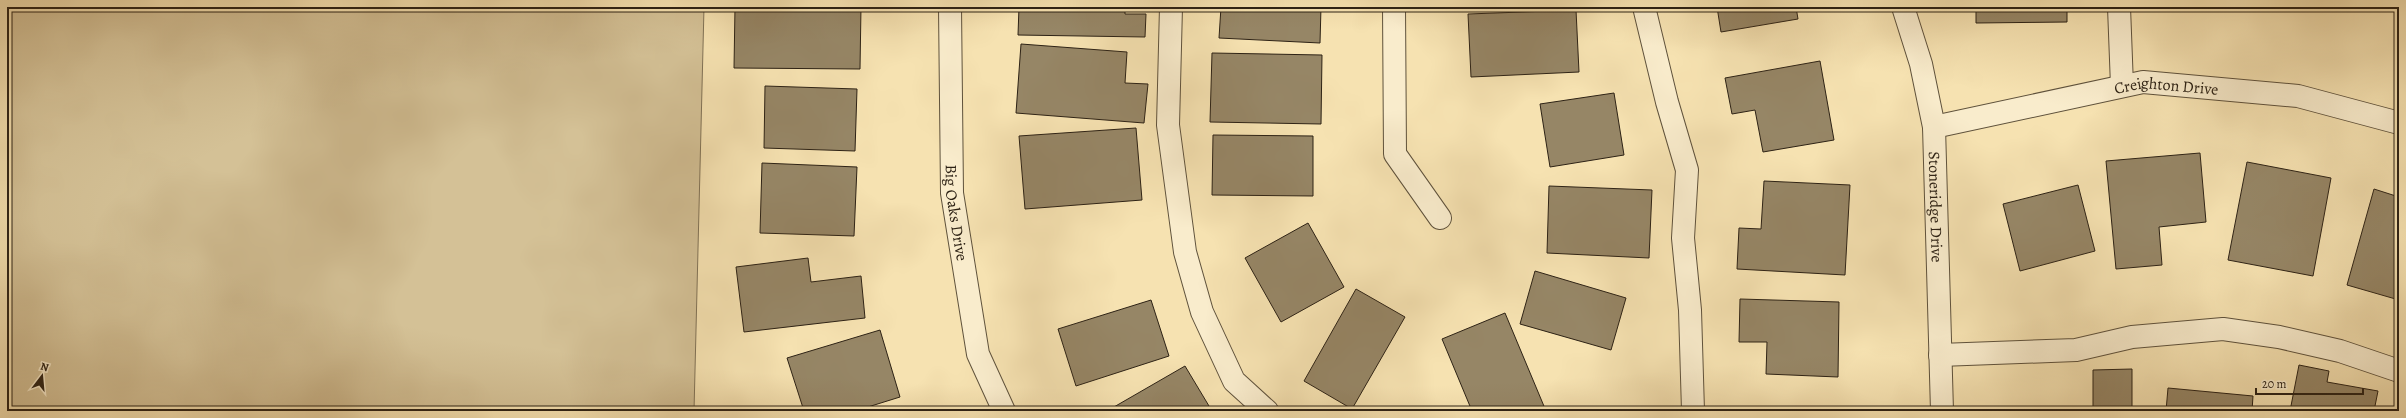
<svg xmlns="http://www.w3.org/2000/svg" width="2406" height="418" font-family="Alegreya,serif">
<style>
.green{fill:#d4c196;stroke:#807256}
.building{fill:#968666;stroke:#2d2215}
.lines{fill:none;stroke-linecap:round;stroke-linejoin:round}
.minor-casing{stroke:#5f523c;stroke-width:24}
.minor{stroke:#f9eccc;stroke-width:22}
.labels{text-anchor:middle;stroke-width:3;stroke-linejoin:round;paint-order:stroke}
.street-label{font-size:16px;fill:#2d2215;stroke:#f9eccc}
</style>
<rect width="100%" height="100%" fill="#f6e2b1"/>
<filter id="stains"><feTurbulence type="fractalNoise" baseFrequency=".005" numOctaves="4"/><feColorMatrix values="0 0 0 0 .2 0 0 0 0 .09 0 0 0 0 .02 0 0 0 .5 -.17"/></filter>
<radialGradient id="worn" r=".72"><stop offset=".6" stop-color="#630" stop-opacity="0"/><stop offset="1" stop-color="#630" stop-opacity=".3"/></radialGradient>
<path class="green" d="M7,7H704L694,411H7Z"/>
<path class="building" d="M735,7H861L860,69L734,68Z
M1019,7H1125V14H1146L1145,37L1018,35Z
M1221,7H1321L1320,43L1219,38Z
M1717,7H1796L1798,19L1721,32Z
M1976,7H2067V22L1976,23Z
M1576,10L1579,72L1471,77L1468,14Z
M1021,44L1127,52L1125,83L1148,84L1144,123L1016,113Z
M1212,53L1322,55L1321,124L1210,122Z
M1820,61L1834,140L1763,152L1755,110L1732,114L1725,78Z
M765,86L857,89L855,151L764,148Z
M1614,93L1624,155L1550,167L1540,104Z
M1136,128L1142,200L1025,209L1019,136Z
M1213,135L1313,136V196L1212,195Z
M2200,153L2206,222L2159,227L2162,265L2116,269L2106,161Z
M2247,162L2331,178L2313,276L2228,260Z
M762,163L857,167L854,236L760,233Z
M1764,181L1850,185L1845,275L1737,269L1739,228L1761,229Z
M2078,185L2095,251L2020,271L2003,204Z
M1549,186L1652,190L1649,258L1547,253Z
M2374,189L2399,197V300L2347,285Z
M1308,223L1344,287L1281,322L1245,258Z
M808,258L811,282L861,276L865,318L744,332L736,267Z
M1535,271L1626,298L1611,350L1520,324Z
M1356,289L1405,317L1352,409L1304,381Z
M1740,299L1839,302L1838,377L1766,374L1767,342H1739Z
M1151,300L1169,356L1076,386L1058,329Z
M1505,313L1546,411H1472L1442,339Z
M880,330L900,397L855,411H804L787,358Z
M2299,365L2329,371L2327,382L2378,391L2374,411H2290Z
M1185,366L1212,411H1107Z
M2132,369V411H2093V370Z
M2168,388L2253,396L2252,411H2166Z"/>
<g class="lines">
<g class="minor-casing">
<g id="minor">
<path id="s1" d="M950,7L952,193L978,354L1004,411"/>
<path d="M1171,7L1168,125L1185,252L1202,312L1234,381L1267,411"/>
<path d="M1394,7L1395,154L1440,218"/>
<path d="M1644,7L1667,102L1687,170L1683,238L1690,310L1693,411"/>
<path id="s2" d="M1903,7L1921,64L1934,127L1942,411"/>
<path d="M2119,7L2122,86"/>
<path id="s3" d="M1934,127L2143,82L2298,96L2399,123"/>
<path d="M1940,355L2076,350L2132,337L2223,329L2279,337L2340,351L2399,371"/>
</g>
</g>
<use href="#minor" class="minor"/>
</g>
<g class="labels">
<g class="street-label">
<text dy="6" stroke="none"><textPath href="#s3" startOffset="237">Creighton Drive</textPath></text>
<text dy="6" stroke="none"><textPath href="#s2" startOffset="204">Stoneridge Drive</textPath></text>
<text dy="6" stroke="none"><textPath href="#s1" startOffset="206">Big Oaks Drive</textPath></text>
</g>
</g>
<rect width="2406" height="418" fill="none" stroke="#f6e2b1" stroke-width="24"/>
<rect x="8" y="8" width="2390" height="402" fill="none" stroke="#2d2215" stroke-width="2"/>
<rect x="12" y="12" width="2382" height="394" fill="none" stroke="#2d2215"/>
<g transform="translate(42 376) rotate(16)" stroke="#f9eccc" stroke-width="3" paint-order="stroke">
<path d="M0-3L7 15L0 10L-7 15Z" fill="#2d2215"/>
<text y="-6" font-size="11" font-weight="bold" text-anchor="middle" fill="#2d2215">N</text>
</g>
<path d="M2256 388v6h107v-6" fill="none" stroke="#2d2215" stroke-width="2"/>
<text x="2262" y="388" font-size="12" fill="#2d2215" stroke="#f9eccc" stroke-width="3" paint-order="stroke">20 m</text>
<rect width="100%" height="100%" filter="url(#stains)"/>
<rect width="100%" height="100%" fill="url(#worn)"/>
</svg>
